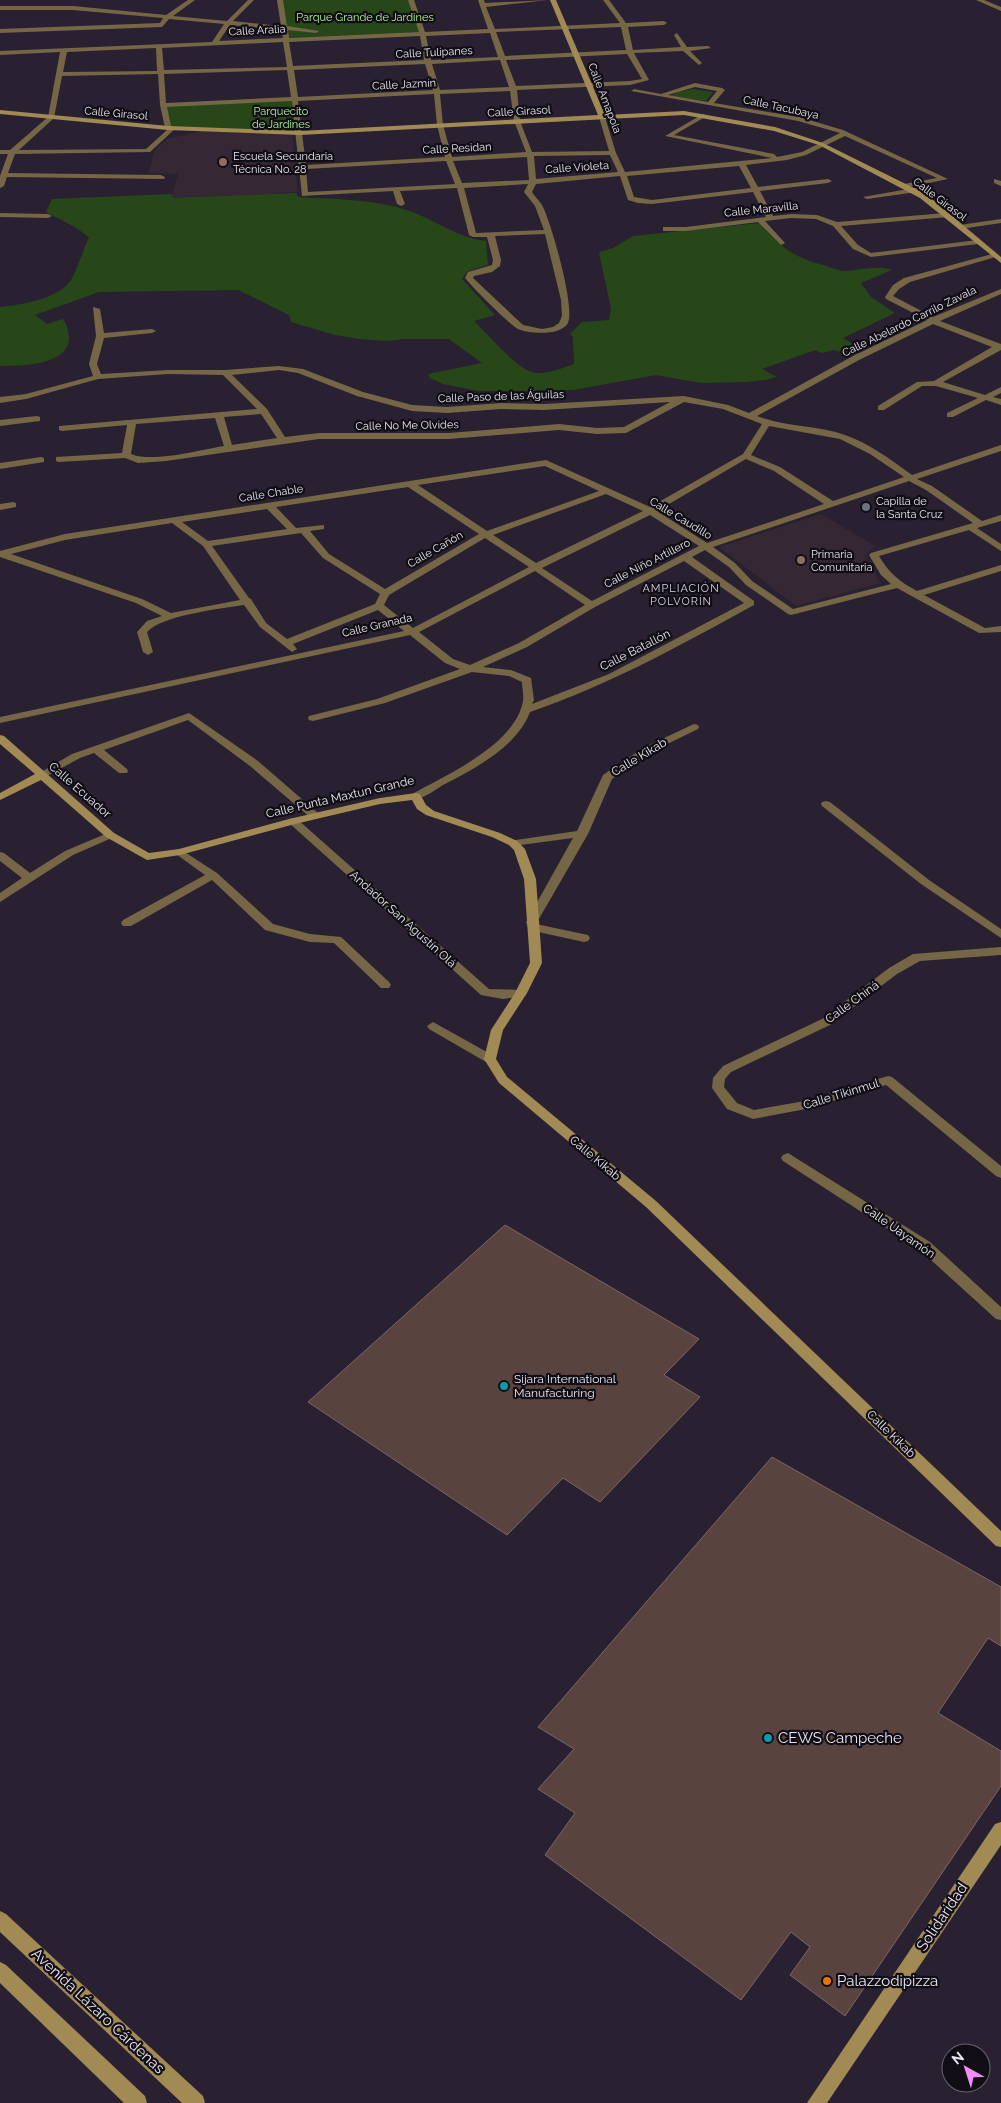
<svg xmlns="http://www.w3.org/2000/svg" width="1001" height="2103" font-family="Raleway,sans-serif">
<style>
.education{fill:#362734}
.green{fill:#274719}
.building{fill:#58433f;stroke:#7e6762}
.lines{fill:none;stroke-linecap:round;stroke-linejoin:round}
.street{fill:#756646;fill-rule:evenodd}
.secondary{fill:#a28a55;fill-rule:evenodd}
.education-dot{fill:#8d6e63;stroke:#100d14;stroke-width:2}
.worship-dot{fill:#6b7280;stroke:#100d14;stroke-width:2}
.culture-dot{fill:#0f9aa8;stroke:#100d14;stroke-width:2}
.food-dot{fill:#e8710a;stroke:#100d14;stroke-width:2}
.labels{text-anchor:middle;stroke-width:4.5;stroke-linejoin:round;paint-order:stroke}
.far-park-label{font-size:11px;fill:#aff495;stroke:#100d14}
.far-street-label{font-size:11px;fill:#ebe6f1;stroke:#100d14}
.far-poi-label{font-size:11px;fill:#ebe6f1;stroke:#100d14;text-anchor:start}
.far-neighbourhood-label{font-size:11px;letter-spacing:1px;fill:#dad0e5;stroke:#100d14}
.street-label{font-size:12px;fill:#ebe6f1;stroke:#100d14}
.poi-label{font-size:12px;fill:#ebe6f1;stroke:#100d14;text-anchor:start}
.near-poi-label{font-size:15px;fill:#ebe6f1;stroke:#100d14;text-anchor:start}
.near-street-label{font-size:15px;fill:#ebe6f1;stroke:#100d14}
</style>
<rect width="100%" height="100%" fill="#292131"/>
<path class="education" d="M202,131L292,135L298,192L274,193V197L171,199L178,174L149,173L154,151L167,139Z
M821,514L875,546L865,556L881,583L796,606L719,547Z"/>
<path class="green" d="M280,0H409L422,32L286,38Z
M693,89L713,92L706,101L671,96L678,92Z
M295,100L300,133L170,127L163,107Z
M296,193L298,197C332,199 367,199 400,208C430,216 456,238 486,241L488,265L468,271L462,279L495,315L474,321C487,333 519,372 536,373C549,374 562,368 574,364L573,337L570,334L582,322L609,320L611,309L599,252L613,248L633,236L759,223C782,247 790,256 823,265C830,267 838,271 845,271C861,270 877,265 892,270L861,283L871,297L895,313L843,338L862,349L857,351L859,353L856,356L834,350L822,353L815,350L762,369L777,377L765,380L747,382L701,383L656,375L573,390L516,391H478L443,384L430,378L428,374L482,363L449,339H404L387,341L360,339L335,335L291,322L289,315L238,290L99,292L35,315L47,324L63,319C67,324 68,331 69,337C70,366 19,366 0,366V307C20,305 59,299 71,280C78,267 83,251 89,237L75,227L46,212L52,199L172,194L173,198Z"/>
<path class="building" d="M505,1225L699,1339L664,1375L700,1397L600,1502L563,1478L507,1535L308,1402Z
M772,1457L1001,1587V1646L988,1638L938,1713L1001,1751V1786L845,2016L790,1975L810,1947L791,1932L741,2000L545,1855L575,1813L538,1789L574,1749L538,1727Z"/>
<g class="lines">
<path class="street" d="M188,0H195L173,16L227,21L248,0H254L233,21L281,26L277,0H283L287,26L319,31L316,33L288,30L289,38L419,32L408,0H414L425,32L488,29L478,0H484L485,3L548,0L486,7L495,29L620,23L603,0H609L626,23L664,21L667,23L664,25L628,27L633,50L681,47L674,35L677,33L687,47L708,46L711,48L690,51L702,63L699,65L683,51L634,53L649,80L630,85L517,90L520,121L532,152L609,151L599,117L602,115L605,117L616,153L625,172L772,158L665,136L703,114L705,115V117L674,135L774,154L777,157L802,152L840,133L798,121L631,91L634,89L661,94L695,83L722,88L725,90L714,103L799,117L843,130L948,179L904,188V184L937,178L845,136L806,155L787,160L746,165L758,187L828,179L832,181L828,183L760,191L773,216L791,214L817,215L837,222L946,213H949V217L841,226L858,245L871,253L978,240L982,242L978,244L871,257L853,249L833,226L816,219L791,218L765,221L785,243L781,245L758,222L686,231H663V227H686L766,217L753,192L652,204L638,203L628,200L620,176L536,184L532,192C535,197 541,202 543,207C552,226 575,306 568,323C561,336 529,334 518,329C510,325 472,287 465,278L468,272L492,265L493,260L487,237H473L469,235L457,188L400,191L405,204L401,206L397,204L393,191L302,196L292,101L167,107L171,126L176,128L150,152L15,154L8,173L161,175L165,177L164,179L7,177L4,186L0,188V176L8,154H0V150H10L48,117L60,52L0,55V51L212,42L224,24L169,19L162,27L0,33V29L160,23L163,18L73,10H0V6H73L166,15ZM230,25L281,30L283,38L219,41ZM621,27L626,50L505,56L496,32ZM490,33L498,57L431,60L426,36ZM420,36L424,60L293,66L289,42ZM283,42L287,67L164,70L162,48ZM156,48L157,71L63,72L67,52ZM627,54L642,79L630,81L516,86L506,60ZM500,60L509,87L440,90L432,64ZM425,64L433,90L298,97L294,70ZM287,70L291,97L166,103L164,74ZM158,74L160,105L165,128L167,130L146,149L19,150L54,118L62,76ZM695,87L717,91L708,102L668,95ZM510,91L514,121L526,152L452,157L443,125L440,94ZM434,94L437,125L445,157L306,165L298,101ZM610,155L618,172L536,179L534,156ZM527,157L529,180L462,183L453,161ZM446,161L455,184L308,192L306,169ZM739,166L751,188L652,200L634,197L627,176ZM528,184L524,192L535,206L544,230L476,233L464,188ZM545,234L561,300L562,316L559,323L553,327L542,329L523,325L473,278L474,276L492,272L500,266L501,260L495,236Z
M976,0H984L1001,7V11Z
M994,179L1001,181V186L994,183Z
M914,188H917V192L867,199L863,197Z
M0,213L48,214L52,216L48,218L0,217Z
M1001,219V223L960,229L956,227L960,225Z
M992,254L999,256L910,282L899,289L893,296L933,317L1001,289V294L940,321L1001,344V350L943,382L985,395L1001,387V393L993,397L1001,399V405L986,400L953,417H947V413L978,398L936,386H922L884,410H878V406L917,382L934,381L992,347L933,324L859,360L757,416C785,427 816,425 845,435C869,443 891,460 912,475L1001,445V451L917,479L932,486L982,521L1001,515V521L977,528L1001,544V551L969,530L879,556C889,573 900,582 917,591L1001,565V571L924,595L985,628L1001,626V632L979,633L897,588L791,615L788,614L746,585L729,567L705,550L692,557L754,601V605C681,645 609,685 530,712C517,747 474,769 443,785C435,790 426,797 416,799L412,798L411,796L412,794C448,774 515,745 523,701C524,695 522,688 522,682L509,676L472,672L385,703L313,721L309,720L308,718L309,716L377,699L460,669L445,663L410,635L0,723V717L404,631L378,610L293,644L297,649L292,652L260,627L244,605C219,609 163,615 147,632L153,652L148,655L143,652L137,632L147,621L162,616L136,603L0,557V551L65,534L546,460L650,507L743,454L762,424L723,409L684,402L626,433L597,434L559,430L449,439H319L166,461L138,463L125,458L59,462L56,461V457L122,453L127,425L62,431L59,430V426L257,409L223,375L168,374L98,379L26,399L0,403V397L26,394L93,376L89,364L96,336L93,307L100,309L104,333L152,329L156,331L152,333L104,338L97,364L101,374L168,370H225L279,366L303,369L363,392L412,405L447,407L501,403L544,404L684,396L728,405L749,413L853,356L927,320L886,299L885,297L893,285L904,278ZM279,370L298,373L357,396L412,411L447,413L501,409L544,410L670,402L624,427L597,428L559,424L449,433H319L285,437L267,409L232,375ZM261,414L277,438L232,445L224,417ZM215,418L224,446C199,450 153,463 131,454L136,424ZM769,426L840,439L870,454L904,477L833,501L780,467L751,455ZM746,459L774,471L824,504L707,543L657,511ZM545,466L599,491L487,531L418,485ZM909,481L926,490L973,523L871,553L869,555L881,575L891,584L793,609L752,581L735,563L713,547ZM408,487L479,534L385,589L329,554L310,531L324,529V525L296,528L276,507ZM606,494L643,511L536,563L493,535ZM267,509L287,529L208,541L182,522ZM650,515L699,546L592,601L542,568ZM172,523L203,546L240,600L171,613L142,599L11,554L65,540ZM301,533L323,558L380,594L375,604L287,639L266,623L251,599L249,598L212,546ZM485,538L529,567L413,628L384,605L389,595ZM684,561L744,603L609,674L532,704L534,700L531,678L511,670L483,667L527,647L595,607ZM535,571L585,605L519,643L470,665L453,659L419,632Z
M37,416L40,417V421L0,426V420Z
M41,457L44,458V462L0,469V463Z
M13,502L16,503V507L0,510V504Z
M189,713L258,761L319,814L321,816L319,818H311L250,766L188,720L104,750L127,769L128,771L127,773H119L94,753L80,758L45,777L41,778L36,775L72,754Z
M694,724L698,725L699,727L698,729L651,752L612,779L588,834L536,924L588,935L590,938L588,941L584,942L529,930L526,922L573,838L513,846L509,845L507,843L509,841L577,831L603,775L643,748Z
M826,801L830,802L929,880L1001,929V938L921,884L822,806L821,804L822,802Z
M293,818L297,819L489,989C499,990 522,988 527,993L525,996L503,999L481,995L289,823L287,821L289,819Z
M110,832L114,833L116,835L114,837L73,855L0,902V893L22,878L0,861V852L4,853L30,873L65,851Z
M180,849L217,873L273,924L310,934L341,937L389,982L391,985L389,988H381L334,943L310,942L265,930L212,880L131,926H123L121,923L123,920L205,875L176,854L174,852Z
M1001,947V955L920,961L897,974L830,1025L731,1072L725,1079L724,1087L737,1103L754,1110L805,1101L888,1076L892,1077L1001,1166V1178L996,1176L886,1085L806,1109L753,1119L727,1109L712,1088L713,1078L723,1066L822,1019L889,968L913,954Z
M433,1022L494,1056L496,1059L494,1062H486L429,1029L427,1026Z
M788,1153L930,1242L1001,1307V1320L996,1319L920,1250L783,1161L781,1158L783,1155Z"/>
<path class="secondary" d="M550,0H556L605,115L684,111L775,127L823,143L926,194L1001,257V263L920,198L819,145L774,131L684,115L300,135L168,130L0,114V110L168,126L300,131L598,115Z
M0,735L4,736L114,833L149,853L179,849L289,819L380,798L416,793L420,794L426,805L434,811L500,833L517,841L525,849L536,879L542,963L527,993L503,1030L496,1059L507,1077L656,1201L1001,1531V1547L996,1546L646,1207L499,1083L484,1059L491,1030L515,993L530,963L524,879L514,850L509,845L492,837L426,815L417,809L412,800L380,804L295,824L180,855L147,860L106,837L41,780L0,800V793L35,774L0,744Z
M1001,1822V1845L827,2103H807L995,1824Z
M0,1911L6,1914L203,2096L205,2103H182L0,1932Z
M0,1962L6,1965L145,2096L147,2103H124L0,1983Z"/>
</g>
<g class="education-dot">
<circle cx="223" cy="162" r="5"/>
<circle cx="801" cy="560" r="5"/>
</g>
<circle class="worship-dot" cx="866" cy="507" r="5"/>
<g class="culture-dot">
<circle cx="504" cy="1386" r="5"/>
<circle cx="768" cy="1738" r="5"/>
</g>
<circle class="food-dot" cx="827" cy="1981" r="5"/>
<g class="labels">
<g class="far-park-label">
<text x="365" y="21">Parque Grande de Jardines</text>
<text x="281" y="115">Parquecito<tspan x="281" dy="13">de Jardines</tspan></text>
</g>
<g class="far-street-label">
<text transform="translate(257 30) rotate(-3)" y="4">Calle Aralia</text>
<text transform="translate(434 52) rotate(-3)" y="4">Calle Tulipanes</text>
<text transform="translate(404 84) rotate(-3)" y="4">Calle Jazmín</text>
<text transform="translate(605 98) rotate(69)" y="4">Calle Amapola</text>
<text transform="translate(781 107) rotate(12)" y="4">Calle Tacubaya</text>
<text transform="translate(519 111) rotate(-3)" y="4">Calle Girasol</text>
<text transform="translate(116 113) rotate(5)" y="4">Calle Girasol</text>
<text transform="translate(457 148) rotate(-3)" y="4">Calle Residan</text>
<text transform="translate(577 167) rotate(-4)" y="4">Calle Violeta</text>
<text transform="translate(940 199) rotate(37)" y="4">Calle Girasol</text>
<text transform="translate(761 209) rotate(-6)" y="4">Calle Maravilla</text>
<text transform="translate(909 321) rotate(-26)" y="4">Calle Abelardo Carrilo Zavala</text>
<text transform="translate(501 396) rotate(-2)" y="4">Calle Paso de las Águilas</text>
<text transform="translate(407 425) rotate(-1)" y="4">Calle No Me Olvides</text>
<text transform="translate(271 493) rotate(-9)" y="4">Calle Chable</text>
<text transform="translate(681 518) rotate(31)" y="4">Calle Caudillo</text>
<text transform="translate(435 549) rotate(-30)" y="4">Calle Cañón</text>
<text transform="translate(647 563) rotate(-27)" y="4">Calle Niño Artillero</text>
<text transform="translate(377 625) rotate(-13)" y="4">Calle Granada</text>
</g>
<g class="far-poi-label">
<text x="233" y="160">Escuela Secundaria<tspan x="233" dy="13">Técnica No. 28</tspan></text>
<text x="876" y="505">Capilla de<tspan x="876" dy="13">la Santa Cruz</tspan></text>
<text x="811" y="558">Primaria<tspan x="811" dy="13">Comunitaria</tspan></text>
</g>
<g class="far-neighbourhood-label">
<text x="681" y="592">AMPLIACIÓN<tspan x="681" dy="13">POLVORÍN</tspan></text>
</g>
<g class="street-label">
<text transform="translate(635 650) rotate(-27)" y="4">Calle Batallón</text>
<text transform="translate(639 757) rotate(-31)" y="4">Calle Kikab</text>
<text transform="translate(80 790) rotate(41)" y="4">Calle Ecuador</text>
<text transform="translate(340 797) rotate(-13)" y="4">Calle Punta Maxtun Grande</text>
<text transform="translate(403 919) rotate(42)" y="4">Andador San Agustín Olá</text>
<text transform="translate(852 1002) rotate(-36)" y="4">Calle Chiná</text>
<text transform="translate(841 1094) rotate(-17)" y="4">Calle Tikinmul</text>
<text transform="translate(595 1158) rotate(40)" y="4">Calle Kikab</text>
<text transform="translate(899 1231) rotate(35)" y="4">Calle Uayamón</text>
<text transform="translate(891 1434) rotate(44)" y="4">Calle Kikab</text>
</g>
<g class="poi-label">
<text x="514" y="1383">Sijara International<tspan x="514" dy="14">Manufacturing</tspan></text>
</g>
<g class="near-poi-label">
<text x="778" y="1743">CEWS Campeche</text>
<text x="837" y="1986">Palazzodipizza</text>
</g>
<g class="near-street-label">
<text transform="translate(942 1917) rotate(-56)" y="5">Solidaridad</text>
<text transform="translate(98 2011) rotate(43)" y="5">Avenida Lázaro Cárdenas</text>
</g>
</g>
<g transform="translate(966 2068) rotate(321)"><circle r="24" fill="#100d14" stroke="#68646c"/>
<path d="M0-4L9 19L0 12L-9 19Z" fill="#ee8cf8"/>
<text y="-8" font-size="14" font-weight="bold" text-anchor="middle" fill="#ebe6f1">N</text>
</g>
</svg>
